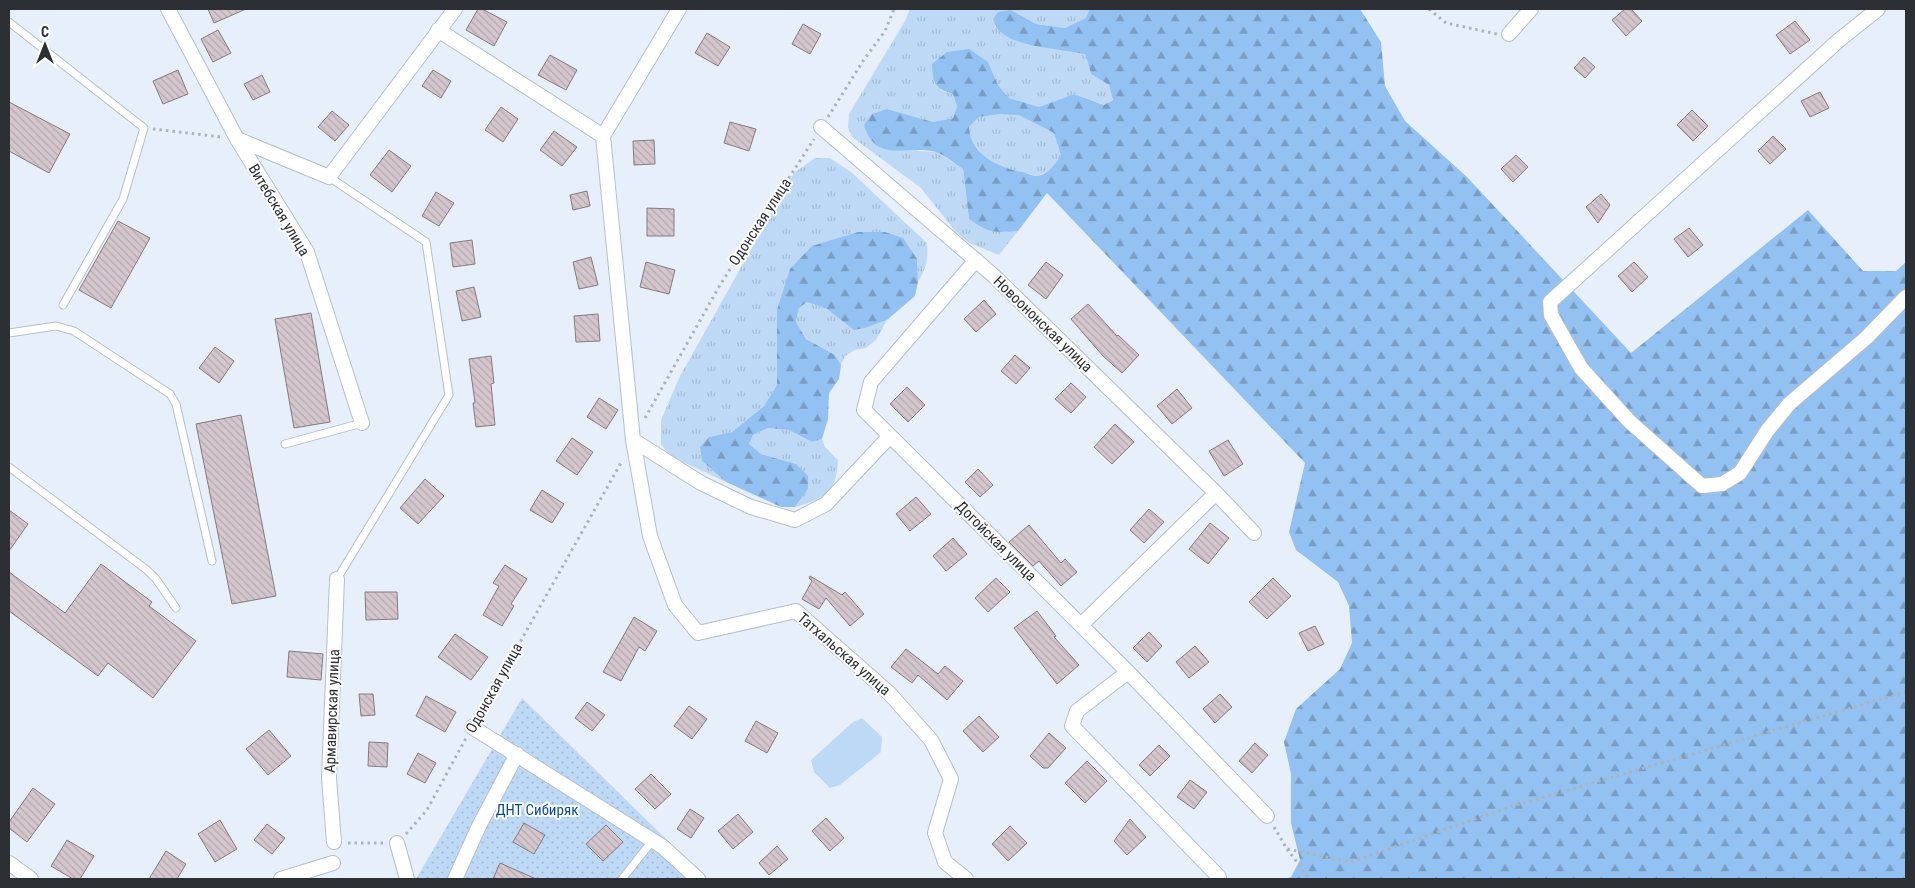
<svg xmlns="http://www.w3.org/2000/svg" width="1915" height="888" font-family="'Roboto Condensed',sans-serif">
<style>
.grass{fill:url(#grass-tufts)}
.forest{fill:url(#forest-firs);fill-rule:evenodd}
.park{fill:url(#park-dots)}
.pitch{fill:#bed9f6}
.building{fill:url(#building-back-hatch);stroke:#857a80}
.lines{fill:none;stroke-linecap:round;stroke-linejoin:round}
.lane-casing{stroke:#b6bfc8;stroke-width:9}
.street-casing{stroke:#b6bfc8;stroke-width:16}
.path{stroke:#acb3bb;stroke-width:3;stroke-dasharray:2.5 4;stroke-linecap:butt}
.lane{stroke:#fff;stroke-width:7}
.street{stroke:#fff;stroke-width:14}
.labels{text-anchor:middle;stroke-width:4;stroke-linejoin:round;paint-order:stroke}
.street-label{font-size:15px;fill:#2c3034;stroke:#fff}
.park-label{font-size:15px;fill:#0a4e89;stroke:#fff}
</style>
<defs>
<pattern id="grass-tufts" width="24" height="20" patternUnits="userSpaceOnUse" patternTransform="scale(1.25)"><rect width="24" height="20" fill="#bed9f6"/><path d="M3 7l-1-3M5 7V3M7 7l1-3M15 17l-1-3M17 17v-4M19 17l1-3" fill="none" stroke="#a3bbd4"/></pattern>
<pattern id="forest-firs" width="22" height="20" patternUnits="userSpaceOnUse" patternTransform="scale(1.25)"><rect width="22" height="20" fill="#93c1f2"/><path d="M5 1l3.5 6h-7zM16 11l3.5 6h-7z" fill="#789dc5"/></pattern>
<pattern id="park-dots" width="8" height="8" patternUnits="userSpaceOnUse" patternTransform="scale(1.25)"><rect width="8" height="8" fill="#bed9f6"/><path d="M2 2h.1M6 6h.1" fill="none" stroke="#a3bbd4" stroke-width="1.8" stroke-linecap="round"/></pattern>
<pattern id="building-back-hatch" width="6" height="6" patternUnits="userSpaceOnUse" patternTransform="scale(1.25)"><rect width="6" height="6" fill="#d3c6cc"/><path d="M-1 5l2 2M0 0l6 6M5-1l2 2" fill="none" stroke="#b5aab0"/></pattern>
</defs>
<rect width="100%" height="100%" fill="#e7f0fa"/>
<path class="grass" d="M910,9H1090L1087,18L1065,28L1036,24L1011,10L995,26C1021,53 1055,44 1087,55L1091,74L1109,85L1113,99L1105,105L1074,94L1039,107L1009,98L998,85L988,62L940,90L953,94L957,106L953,118L933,122L887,109L918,151L937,152L963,169L969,219L1002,232L1018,231L999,255L969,243L955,231L921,188L852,137L848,127L849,114L905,21Z
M1001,114H1019L1054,133L1061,156L1052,169L1038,176L1005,169L983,155L969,138V127L979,117Z
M815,158H830L851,172L927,243C929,259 926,268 918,282L917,259L812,246L778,351L777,385L764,406L732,432L709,437L702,461L726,482L670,456L661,444V420L680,376L794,173Z
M807,302L827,309L854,329L865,328L887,320L876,340L866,348L855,350L845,356L841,365L835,355L806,339L796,322L799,308Z
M768,428L789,430L812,442L822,439L825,447L838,460C837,492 823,500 795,507L808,489L796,464L761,454L749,444L753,435Z"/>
<path class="forest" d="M1090,9H1360L1381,42L1385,86L1405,121L1467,177L1631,353L1808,210L1863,271H1896L1906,262V879H1285L1291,877L1300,860L1291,823V774L1284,742L1296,709L1340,669L1352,643L1349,606L1338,582L1296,550L1289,532L1305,463L1047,193L1018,231C993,233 989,233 969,219L963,169C955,164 945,155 936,152C907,144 876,165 864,125L872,114L887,109L933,122L953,118L957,106L953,94C934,88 933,83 932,64L947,52L969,49L988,62L998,85L1009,98L1039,107L1074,94L1104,105L1113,100L1109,85L1091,74L1086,55C1062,47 1000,50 993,19L998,12L1011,10L1036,24L1065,28L1086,18ZM1001,114L1019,115L1054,133L1061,156C1055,164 1048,175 1037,176C1033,176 1026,173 1022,172C999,168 969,153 969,127L979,117Z
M858,232H885L903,238L917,259L918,282L915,296L887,320L865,328L854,330L827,309L807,302L799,308L796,322L806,339L835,355L841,365L839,379L829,393L828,419L822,439L812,442L789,430L768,428L753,435L749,444L761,454L796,464L808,476V489L795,507H781L726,482L702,461L700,447L709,437L732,432L764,406L777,385V310L790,269L812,246Z"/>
<path class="park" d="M522,698L707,879H416Z"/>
<path class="pitch" d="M862,718L882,737L881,752L840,785L830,788L814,772L811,760L853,722Z"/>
<path class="building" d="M208,9H246L214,23Z
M478,9H482L507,22L494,46L466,30Z
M1625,9H1631L1642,21L1626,36L1612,20Z
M1795,21L1810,40L1790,54L1776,35Z
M803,24L821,34L810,54L792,44Z
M218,30L231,53L213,62L201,39Z
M707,33L730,47L718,66L695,53Z
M550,55L577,70L566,90L538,75Z
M1584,57L1595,67L1585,78L1574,68Z
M178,70L188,94L163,104L153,81Z
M433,70L451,81L441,98L422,86Z
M262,75L270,92L253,100L244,84Z
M1820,92L1829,108L1810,117L1801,101Z
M9,102L70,134L49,173L9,151Z
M501,107L518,119L503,142L485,130Z
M1692,110L1708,126L1693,141L1677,125Z
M332,111L349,125L335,141L318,127Z
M730,122L756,129L749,151L724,143Z
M554,131L577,147L562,166L540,150Z
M1773,136L1786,149L1770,164L1758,151Z
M654,140L655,164L634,165L633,141Z
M389,150L411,166L392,192L370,175Z
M1516,155L1528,167L1513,182L1501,169Z
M587,191L590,206L573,210L570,195Z
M436,192L454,203L439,226L422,216Z
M1601,194L1610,205L1598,223L1586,207Z
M647,208L674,209V236H647Z
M118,221L150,238L111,308L79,290Z
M1689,228L1703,245L1688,257L1674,239Z
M472,240L475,264L453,267L450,243Z
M591,257L598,285L579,289L573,262Z
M646,262L675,270L669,294L640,287Z
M1046,262L1063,275L1046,299L1028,285Z
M1634,262L1648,277L1632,292L1618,276Z
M474,287L481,317L462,321L456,291Z
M984,300L996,314L976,332L964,319Z
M1088,304L1117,336L1118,335L1139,355L1122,373L1103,356L1071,319Z
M311,313L330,422L294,428L275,319Z
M598,314L600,341L576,342L574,316Z
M215,347L234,361L219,383L199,368Z
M1015,355L1030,368L1016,384L1001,371Z
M491,356L494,383L491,384L495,425L476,427L473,403H475L469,359Z
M1071,383L1086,397L1071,413L1055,399Z
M907,387L925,405L908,422L890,404Z
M1177,389L1192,408L1172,424L1157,406Z
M599,398L618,410L606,429L587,417Z
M241,415L276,596L232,604L196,424Z
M1115,424L1134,442L1112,464L1094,447Z
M572,438L593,452L577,475L556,461Z
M1228,440L1243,464L1224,476L1209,451Z
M978,469L993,485L980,497L965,482Z
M425,479L444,496L418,524L400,508Z
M542,490L564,504L552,523L530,510Z
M916,497L931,514L910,531L896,514Z
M1149,509L1164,522L1144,543L1130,530Z
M9,510L28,524L9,551Z
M1210,523L1229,538L1208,564L1189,549Z
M1029,525L1061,563L1065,559L1077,572L1061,586L1039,561L1033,566L1009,542Z
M953,538L967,554L946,571L933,556Z
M101,564L152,602L149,606L196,641L153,698L108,663L98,676L9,611V572L65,613Z
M505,565L527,579L511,604L514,606L502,626L483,615L499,586L493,583Z
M810,576L842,595L845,592L864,614L850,626L826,598L819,609L802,599L812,581L809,578Z
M996,578L1010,592L988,612L975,598Z
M1273,578L1291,596L1267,619L1249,602Z
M365,592H397L398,619L366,620Z
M1037,611L1056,636L1054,637L1079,665L1057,684L1014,628Z
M634,617L657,631L645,651L639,647L621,681L603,672Z
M1315,626L1324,644L1308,651L1299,633Z
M1149,632L1162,646L1147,662L1133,648Z
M455,634L488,657L471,680L438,657Z
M1195,646L1209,662L1189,678L1176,662Z
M906,649L938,674L945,666L963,681L947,700L918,675L912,683L891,667Z
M289,651L323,654L321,680L287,677Z
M359,694H373L375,715L361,716Z
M1220,694L1232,707L1215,723L1203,709Z
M426,696L456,712L445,732L416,716Z
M587,702L605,715L592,731L575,718Z
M689,706L707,719L692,739L674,726Z
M979,716L999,737L983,752L963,731Z
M756,721L778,733L767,753L745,741Z
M269,730L291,756L268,775L246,749Z
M1049,733L1066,748L1048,768H1043L1030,756Z
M369,742L388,743L387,767L368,766Z
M1255,743L1268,755L1252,773L1239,761Z
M1159,745L1170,756L1150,776L1139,765Z
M418,753L436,763L425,783L407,774Z
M1087,761L1107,781L1085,803L1065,783Z
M651,774L671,794L655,809L635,789Z
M1190,780L1207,792L1194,809L1177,797Z
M33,788L55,804L27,842L9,828V822Z
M690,809L704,818L691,838L677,829Z
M738,814L753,832L733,849L718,831Z
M826,818L844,838L830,851L812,831Z
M1130,819L1146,837L1127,855L1114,841Z
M220,820L237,849L215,862L198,834Z
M524,823L545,835L534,854L513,842Z
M267,824L285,838L272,854L254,840Z
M606,825L623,842L603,861L586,844Z
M1010,826L1027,843L1008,861L992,844Z
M67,840L94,856L80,879H73L51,866Z
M777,846L788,859L769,875L759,863Z
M166,851L186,864L177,879H149Z
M500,863L536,879H493Z"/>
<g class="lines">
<g class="lane-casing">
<path id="lane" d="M9,22L144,128L123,199L63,305
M329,177L426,242L449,395L337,579
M9,333L56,326L74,331L170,394L176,404L212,561
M285,444L362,423
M9,467L147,570L156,579L176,608
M622,879L653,840"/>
</g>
<g class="street-casing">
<path id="street" d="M168,9L237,139L307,252L362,423
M1878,9L1838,41L1550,302L1551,315L1581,368L1629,421L1702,486L1722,484L1740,473L1767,431L1789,404L1866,338L1906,297
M438,30L603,136L633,440L650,536L675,605L698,633L796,611L889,693L931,740L951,779L935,833L945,862L966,879
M1509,34L1531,9
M821,127L994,276L1216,493L1254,533
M603,136L679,9
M237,139L329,177L455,9
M976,260L871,382L864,410L1128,672L1267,816
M633,440L701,483L751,507L795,520L826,504L890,436
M1081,625L1216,493
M1128,672L1077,711L1072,726L1219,877V879
M472,727L663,847L698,879
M334,842L329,778L337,579
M397,843L407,879
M9,863L31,879
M281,879L333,863
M455,879L479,826L517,754"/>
</g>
<path class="path" d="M1429,9L1446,23L1497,34
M828,117L863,61L885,31L894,9
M153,129L221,137
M645,418L720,285L814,139
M479,715L622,461
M1274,827L1287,849L1351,862L1510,807L1906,692
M406,834L427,810L466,738
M348,843H384
M1287,849L1310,879"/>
<use href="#lane" class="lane"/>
<use href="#street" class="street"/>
</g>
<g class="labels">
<g class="street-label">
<text transform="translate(279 210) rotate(59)" y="5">Витебская улица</text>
<text transform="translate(760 222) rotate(-57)" y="5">Одонская улица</text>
<text transform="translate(1043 324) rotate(44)" y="5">Новоононская улица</text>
<text transform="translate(996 541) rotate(45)" y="5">Догойская улица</text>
<text transform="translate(844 654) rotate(41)" y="5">Татхальская улица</text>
<text transform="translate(494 688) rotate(-61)" y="5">Одонская улица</text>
<text transform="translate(332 711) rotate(-88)" y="5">Армавирская улица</text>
</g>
<g class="park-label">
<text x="537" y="815">ДНТ Сибиряк</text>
</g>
</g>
<rect width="1915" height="888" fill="none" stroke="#2c3034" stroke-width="20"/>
<g transform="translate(45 45)" stroke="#ffffff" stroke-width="4" paint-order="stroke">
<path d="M0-4L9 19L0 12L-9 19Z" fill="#2c3034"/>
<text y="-8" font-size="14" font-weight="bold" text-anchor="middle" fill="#2c3034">С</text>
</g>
</svg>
